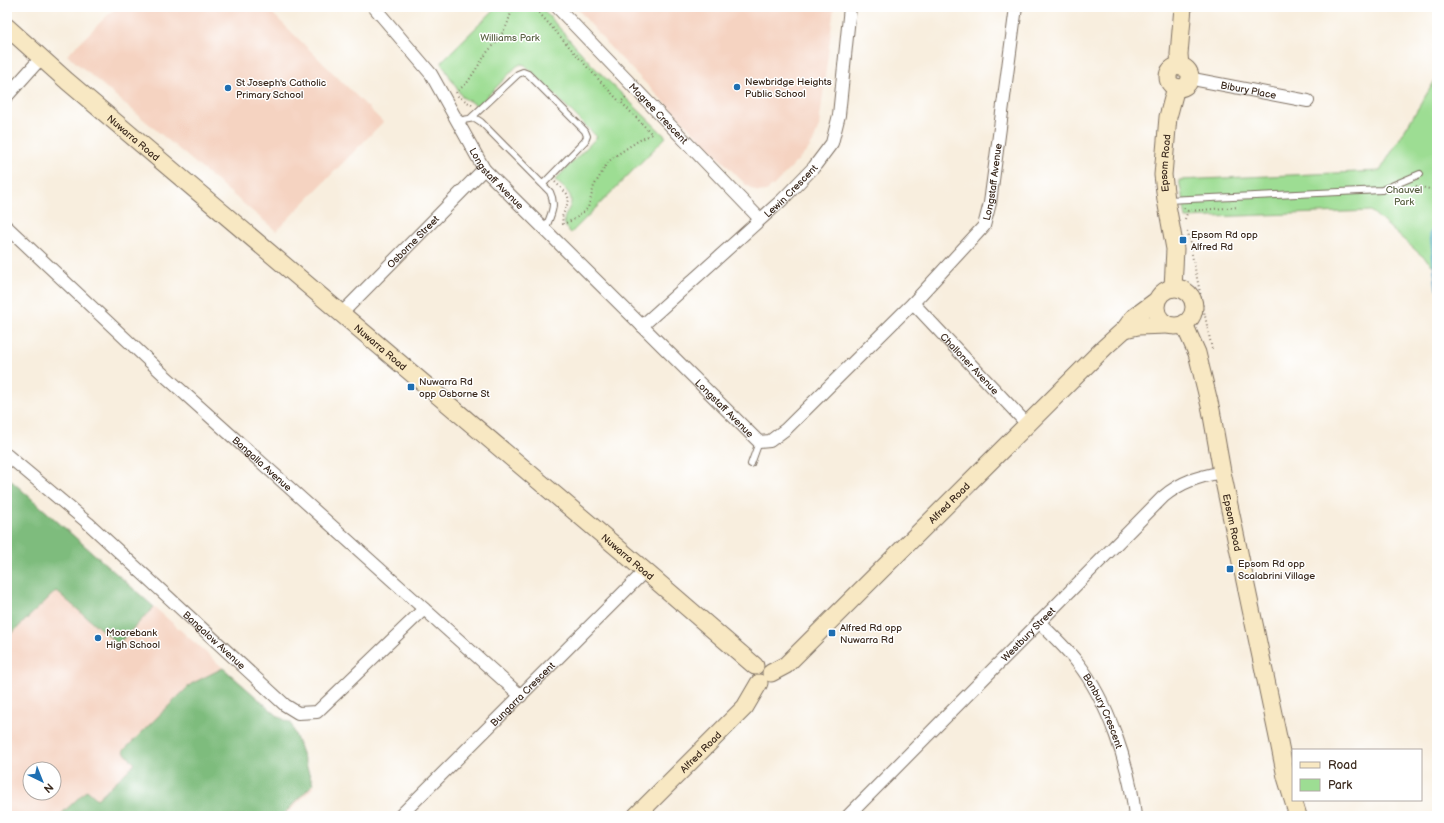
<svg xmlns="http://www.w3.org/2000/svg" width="1444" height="823" font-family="'Balsamiq Sans',sans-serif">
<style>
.built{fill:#f5d3c1;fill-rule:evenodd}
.green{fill:#9ddd93;stroke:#6c8458}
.forest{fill:#7ebc7d;stroke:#5c734e}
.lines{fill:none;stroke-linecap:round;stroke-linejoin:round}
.stream{stroke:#52a7ce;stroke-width:3.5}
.lane-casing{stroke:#7d6f61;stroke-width:8}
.street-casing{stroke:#7d6f61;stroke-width:14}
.secondary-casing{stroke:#7d6f61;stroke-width:19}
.path{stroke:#7d6f61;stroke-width:2;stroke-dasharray:1 3;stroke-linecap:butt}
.lane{stroke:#fff;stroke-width:6}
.street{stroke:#fff;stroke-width:12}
.secondary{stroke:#f8e8c3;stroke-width:17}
.poi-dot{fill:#1f6fb2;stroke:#fff;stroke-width:1.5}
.labels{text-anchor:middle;stroke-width:3;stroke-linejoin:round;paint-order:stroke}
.park-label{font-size:10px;fill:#586041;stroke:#fff}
.poi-label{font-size:10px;fill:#3b2a1e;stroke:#fff;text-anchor:start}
.street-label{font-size:10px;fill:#3b2a1e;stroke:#fff}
</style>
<rect width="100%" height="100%" fill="#fff"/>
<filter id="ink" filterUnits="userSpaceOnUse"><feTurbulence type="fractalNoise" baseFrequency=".025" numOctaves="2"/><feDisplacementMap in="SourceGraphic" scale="8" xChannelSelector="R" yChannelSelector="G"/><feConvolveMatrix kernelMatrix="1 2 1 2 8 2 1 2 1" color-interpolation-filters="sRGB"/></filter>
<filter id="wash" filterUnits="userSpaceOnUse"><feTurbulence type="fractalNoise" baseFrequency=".012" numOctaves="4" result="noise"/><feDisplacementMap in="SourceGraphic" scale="16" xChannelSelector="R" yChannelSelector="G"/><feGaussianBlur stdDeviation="0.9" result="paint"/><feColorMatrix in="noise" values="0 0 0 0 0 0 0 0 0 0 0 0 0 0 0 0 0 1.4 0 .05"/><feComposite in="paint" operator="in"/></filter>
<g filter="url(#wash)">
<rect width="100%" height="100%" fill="#f8eede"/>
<path class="built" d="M116,7H266L383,122L276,231L67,55Z
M576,7H834L819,126L813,142L807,151L773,186L766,191L758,192L752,189L746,185L610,47Z
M7,477L279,717L291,723L314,787L285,816H7ZM30,769H54V793H30Z"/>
<path class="green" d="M497,7H541L591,64L666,137L571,233C555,218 572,212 571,200C571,192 560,185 555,180L597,137L525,65L521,64L517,66L478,106L462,97L441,62Z
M1437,77V269L1371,211L1186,218L1179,180L1380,171Z"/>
<path class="forest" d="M7,477L154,607L118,644L56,591L12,633L7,629Z
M223,668L279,717L291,723L313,784L282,816H59L87,790L97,799L135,764L123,751L191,684Z"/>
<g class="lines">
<path class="stream" d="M1437,224L1431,233L1437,288"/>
</g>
</g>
<g filter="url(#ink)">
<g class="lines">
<g class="lane-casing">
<path id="lane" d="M471,118L518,74L523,72L528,74L585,131L587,136L585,141L543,184
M457,121L475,118L481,122L550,192C557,206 550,216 545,230
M1167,200L1382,190L1420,174
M751,464L759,442"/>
</g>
<g class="street-casing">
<g id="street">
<path id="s1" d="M374,7L431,74L484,169L759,442L770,441L786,429L913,303L984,226L990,203L1016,7"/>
<path id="s2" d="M557,7L760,219"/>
<path id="s3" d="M1190,77L1198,80L1308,101"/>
<path d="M7,96L41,58"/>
<path id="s4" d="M7,227L164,375L521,696"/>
<path id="s5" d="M913,303L1027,424"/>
<path id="s6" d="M341,314L484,169"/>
<path id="s7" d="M642,326L782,200L814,167L832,143L839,115L850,7"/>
<path id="s8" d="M7,455L88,523L285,705L298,713L317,712L424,609"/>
<path id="s9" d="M1039,622C1052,635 1066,648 1077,662C1108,701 1130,767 1135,816"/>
<path id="s10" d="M400,816L645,571"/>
<path id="s11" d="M848,816L1163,497C1182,481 1198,477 1222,472"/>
</g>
</g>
<g class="secondary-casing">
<g id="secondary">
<path id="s12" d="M7,27L67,81L645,571L755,666"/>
<circle cx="1179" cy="77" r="11"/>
<path d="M1180,67L1179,54L1183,7"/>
<circle cx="1175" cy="307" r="19"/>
<path id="s13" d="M1173,288L1175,249L1166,200L1163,175L1168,117L1176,87"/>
<path id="s14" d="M1184,324L1197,353L1211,410L1222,472L1279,742L1286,777L1298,816"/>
<path d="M1125,329L1138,326L1167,325"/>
<path id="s15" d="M771,673L786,665L1105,347L1125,329L1133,318L1156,301"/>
<path id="s16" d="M636,816L745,707L759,683"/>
</g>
</g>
<path class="path" d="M534,7L588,68L620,102
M472,105L458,96L456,92L467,83L488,51L497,42L507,25L513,7
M555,182L567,194L569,200L562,217L563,224L575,219L588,208L594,186L608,162L615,156L638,141L652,134L621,102L627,96
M1416,186L1435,190L1437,193
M1184,208L1188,211L1238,207
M1185,219L1188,211
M1187,231L1191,242L1190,245L1212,349"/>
<use href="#lane" class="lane"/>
<use href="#street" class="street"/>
<use href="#secondary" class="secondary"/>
</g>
</g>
<g class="poi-dot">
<circle cx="737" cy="87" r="4"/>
<circle cx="228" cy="88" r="4"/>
<rect x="1179" y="236" width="8" height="8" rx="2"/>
<rect x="407" y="383" width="8" height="8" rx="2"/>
<rect x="1226" y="565" width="8" height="8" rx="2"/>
<rect x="828" y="629" width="8" height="8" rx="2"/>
<circle cx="98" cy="638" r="4"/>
</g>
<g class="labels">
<g class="park-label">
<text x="510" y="41">Williams Park</text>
<text x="1404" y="193">Chauvel<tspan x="1404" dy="12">Park</tspan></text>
</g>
<g class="poi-label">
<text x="745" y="85">Newbridge Heights<tspan x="745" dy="12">Public School</tspan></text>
<text x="236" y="86">St Joseph's Catholic<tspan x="236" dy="12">Primary School</tspan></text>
<text x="1191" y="238">Epsom Rd opp<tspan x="1191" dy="12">Alfred Rd</tspan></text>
<text x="419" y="385">Nuwarra Rd<tspan x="419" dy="12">opp Osborne St</tspan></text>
<text x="1238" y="567">Epsom Rd opp<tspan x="1238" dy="12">Scalabrini Village</tspan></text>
<text x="840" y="631">Alfred Rd opp<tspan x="840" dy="12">Nuwarra Rd</tspan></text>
<text x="106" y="636">Moorebank<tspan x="106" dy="12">High School</tspan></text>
</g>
<g class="street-label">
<text dy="4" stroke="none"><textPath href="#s3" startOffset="60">Bibury Place</textPath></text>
<text dy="4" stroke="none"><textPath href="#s2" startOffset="147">Magree Crescent</textPath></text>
<text dy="4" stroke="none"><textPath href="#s12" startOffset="168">Nuwarra Road</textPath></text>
<text dy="4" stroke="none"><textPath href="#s13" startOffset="126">Epsom Road</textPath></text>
<text dy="4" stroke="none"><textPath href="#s1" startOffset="212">Longstaff Avenue</textPath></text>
<text dy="4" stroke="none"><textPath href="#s1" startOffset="944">Longstaff Avenue</textPath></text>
<text dy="4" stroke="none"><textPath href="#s7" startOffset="201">Lewin Crescent</textPath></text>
<text dy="4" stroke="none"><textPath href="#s6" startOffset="102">Osborne Street</textPath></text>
<text dy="4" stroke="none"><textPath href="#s12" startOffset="492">Nuwarra Road</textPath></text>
<text dy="4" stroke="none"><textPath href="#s5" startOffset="83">Challoner Avenue</textPath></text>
<text dy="4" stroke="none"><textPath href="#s1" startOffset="536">Longstaff Avenue</textPath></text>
<text dy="4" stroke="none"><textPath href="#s4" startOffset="348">Bangalla Avenue</textPath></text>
<text dy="4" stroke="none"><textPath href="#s15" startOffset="247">Alfred Road</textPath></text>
<text dy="4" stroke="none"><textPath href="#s14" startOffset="205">Epsom Road</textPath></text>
<text dy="4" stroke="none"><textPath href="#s12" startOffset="816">Nuwarra Road</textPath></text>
<text dy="4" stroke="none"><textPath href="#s11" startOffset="256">Westbury Street</textPath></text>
<text dy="4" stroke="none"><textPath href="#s8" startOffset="278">Bangalow Avenue</textPath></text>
<text dy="4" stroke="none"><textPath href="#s10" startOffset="173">Bungarra Crescent</textPath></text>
<text dy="4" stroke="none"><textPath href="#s9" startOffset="111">Banbury Crescent</textPath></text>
<text dy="4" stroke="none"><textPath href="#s16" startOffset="91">Alfred Road</textPath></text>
</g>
</g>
<rect width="1444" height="823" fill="none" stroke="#fff" stroke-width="24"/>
<rect x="1292" y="749" width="130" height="52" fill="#ffffff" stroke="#b1aaa5"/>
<rect x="1300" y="762" width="20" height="6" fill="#f8e8c3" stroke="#b1aaa5"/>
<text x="1328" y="769" font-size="12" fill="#3b2a1e">Road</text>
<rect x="1300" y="779" width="20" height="12" fill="#9ddd93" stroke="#b1aaa5"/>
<text x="1328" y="789" font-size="12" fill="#3b2a1e">Park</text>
<g transform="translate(42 781) rotate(137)"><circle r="19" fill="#ffffff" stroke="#b1aaa5"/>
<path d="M0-3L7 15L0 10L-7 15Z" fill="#1f6fb2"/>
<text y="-6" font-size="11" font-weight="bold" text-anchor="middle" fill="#3b2a1e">N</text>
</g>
</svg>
